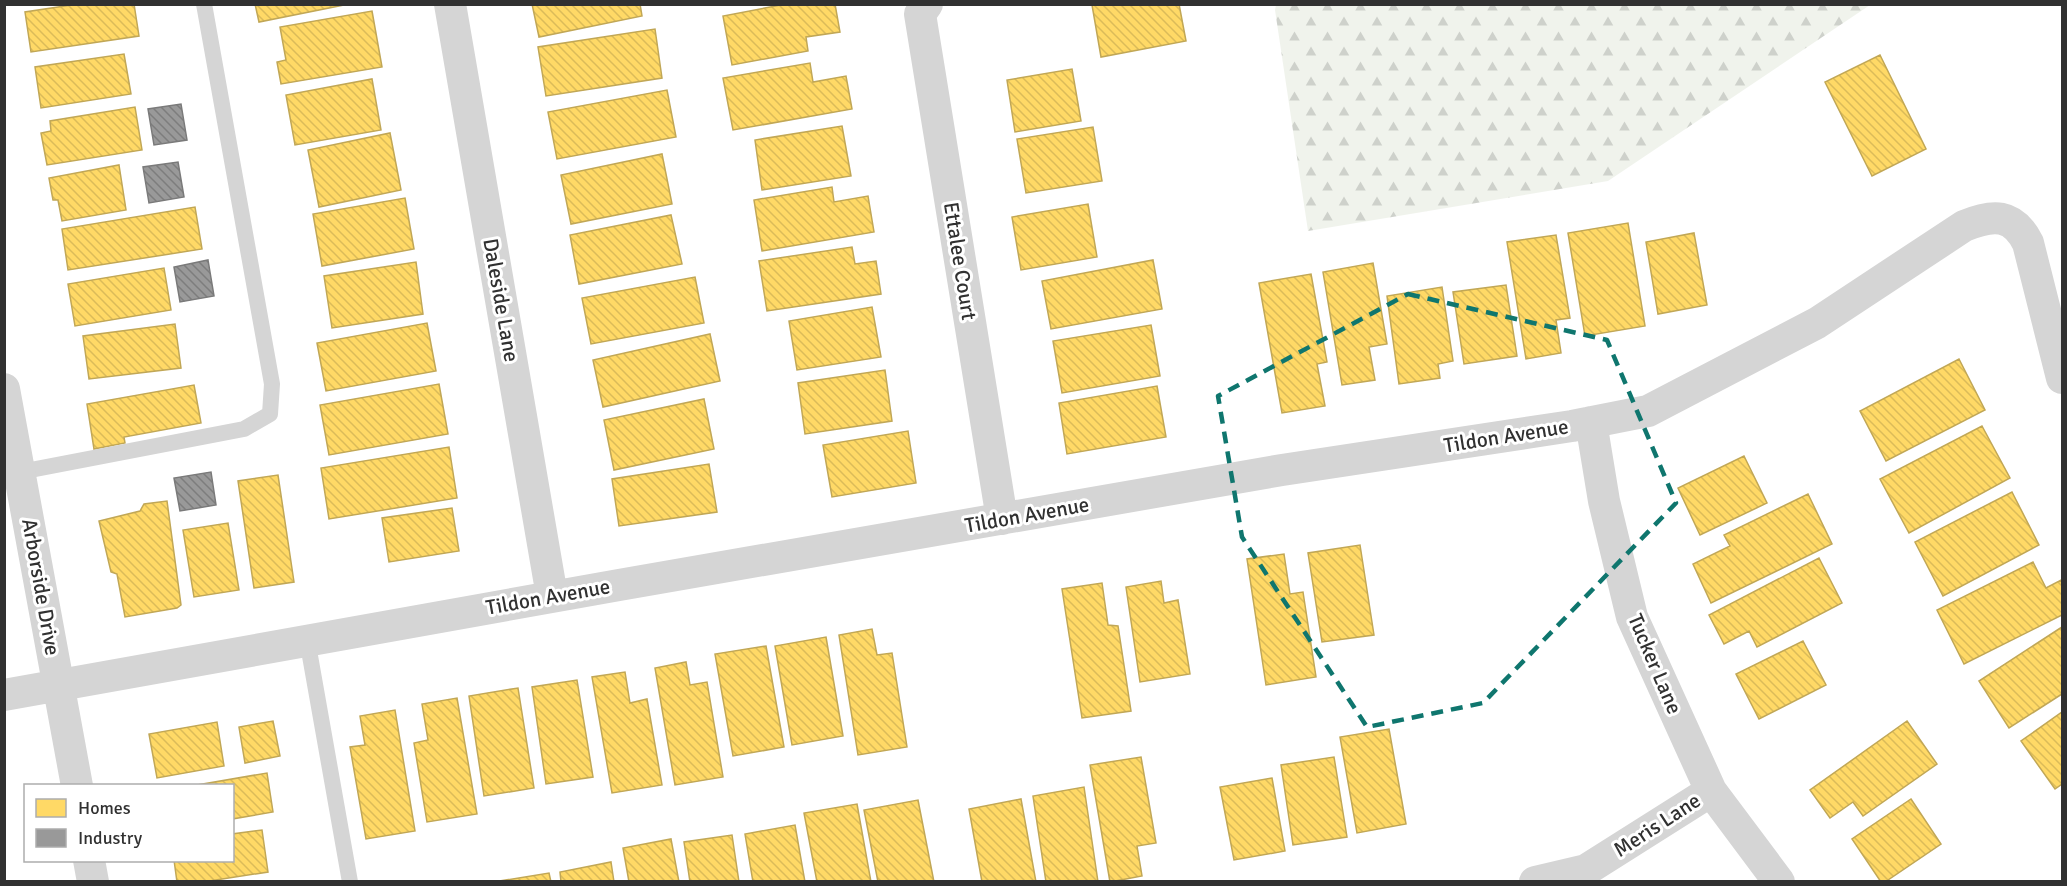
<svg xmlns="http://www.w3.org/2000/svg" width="2067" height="886" font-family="Signika,sans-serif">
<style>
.forest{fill:url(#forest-firs)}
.homes{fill:url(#homes-back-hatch);stroke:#c1a756;stroke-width:1.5}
.industry{fill:url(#industry-back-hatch);stroke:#7a7a7a;stroke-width:1.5}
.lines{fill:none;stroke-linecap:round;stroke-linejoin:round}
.lane{stroke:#d5d5d5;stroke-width:16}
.street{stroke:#d5d5d5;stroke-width:32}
.marked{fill:none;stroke:#0f766e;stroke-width:4.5;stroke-dasharray:12 8;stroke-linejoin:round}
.labels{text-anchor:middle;stroke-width:6;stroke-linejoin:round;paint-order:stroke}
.street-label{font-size:21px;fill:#313131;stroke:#fff}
</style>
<defs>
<pattern id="forest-firs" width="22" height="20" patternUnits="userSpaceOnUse" patternTransform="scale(1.5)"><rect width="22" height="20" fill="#f0f3ec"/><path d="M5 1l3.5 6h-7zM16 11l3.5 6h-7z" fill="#ced1cb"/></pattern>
<pattern id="homes-back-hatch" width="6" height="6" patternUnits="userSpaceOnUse" patternTransform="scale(1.5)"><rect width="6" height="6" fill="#ffd966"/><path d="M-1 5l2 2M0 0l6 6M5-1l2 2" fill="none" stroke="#dbbb59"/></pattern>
<pattern id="industry-back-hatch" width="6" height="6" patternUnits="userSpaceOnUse" patternTransform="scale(1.5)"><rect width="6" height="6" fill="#999"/><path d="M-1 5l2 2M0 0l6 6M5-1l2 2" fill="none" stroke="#7d7d7d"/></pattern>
</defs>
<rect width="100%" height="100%" fill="#fff"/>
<path class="forest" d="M1276,5V4L1870,5L1608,181L1308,231L1275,10Z"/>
<path class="homes" d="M78,4H134L139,36L31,52L25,12Z
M255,4H349L259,22Z
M532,4H640L642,16L539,37Z
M786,4H835L840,32L806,37L808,51L732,65L723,16Z
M1179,4L1186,41L1101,57L1092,5Z
M372,11L382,67L281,84L277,62L286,60L280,27Z
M655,29L662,78L546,96L538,47Z
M124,54L131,94L41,108L35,67Z
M1880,55L1926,149L1872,176L1825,82Z
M810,63L813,82L846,76L852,109L733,130L723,78Z
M1072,69L1081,121L1015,132L1007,80Z
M372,79L381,130L295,145L286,95Z
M667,90L676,137L557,159L548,112Z
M135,107L142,150L47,165L41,133L51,131L50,121Z
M842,126L851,176L762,190L755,140Z
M1093,127L1102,181L1026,193L1017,139Z
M390,133L401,190L319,207L308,150Z
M662,154L672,204L571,224L561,175Z
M119,165L126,210L62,221L58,200H53L49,178Z
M832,187L834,202L868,196L874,232L762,251L754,200Z
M405,198L414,249L322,266L313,214Z
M1088,204L1097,257L1021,270L1012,217Z
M195,207L202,249L68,270L62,229Z
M671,215L682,264L579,284L570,235Z
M1628,223L1645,326L1585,336L1568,233Z
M1694,233L1707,305L1658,314L1646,242Z
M1556,235L1570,318L1556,320L1561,353L1526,359L1507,242Z
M852,247L855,264L876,261L881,294L767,311L759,261Z
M1153,260L1162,309L1051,329L1042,281Z
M416,262L423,314L332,328L324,276Z
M1373,263L1387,344L1369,347L1375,380L1342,385L1323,272Z
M164,268L171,310L75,326L68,284Z
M1311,274L1327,362L1317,364L1325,406L1282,413L1259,283Z
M695,277L704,323L591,344L582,298Z
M1506,285L1517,356L1464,364L1453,292Z
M1442,287L1453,361L1438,364L1440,378L1399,384L1387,296Z
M872,307L881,357L797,370L789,321Z
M427,323L436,371L326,391L317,343Z
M175,324L181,368L89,379L83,336Z
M1151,325L1160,376L1062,393L1053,341Z
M710,334L720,381L603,407L593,360Z
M1959,359L1985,410L1886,461L1860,411Z
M885,370L892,421L805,434L798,383Z
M439,384L448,434L329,455L320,405Z
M194,385L201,423L124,437L125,443L94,449L87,404Z
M1157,386L1166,437L1067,454L1059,403Z
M704,399L714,449L614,470L604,420Z
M1982,426L2010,478L1909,533L1880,479Z
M908,431L916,483L832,497L823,445Z
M449,447L457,498L329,519L321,468Z
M1744,456L1767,503L1700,535L1678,488Z
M709,464L717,512L619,526L612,479Z
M278,475L294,582L254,588L238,481Z
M2012,492L2039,545L1943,596L1915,542Z
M1808,494L1832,544L1711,603L1693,564L1730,546L1724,535Z
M167,501L181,605L177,608L125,617L117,574L111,572L99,521L140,511L144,504Z
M452,508L459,551L389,562L382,518Z
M228,523L239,590L194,597L183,530Z
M1360,545L1374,635L1322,642L1308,553Z
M1284,554L1290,594L1303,592L1316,677L1266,685L1247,559Z
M1819,558L1842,603L1757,647L1749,631L1724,644L1709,615Z
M2033,562L2046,588L2061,580L2062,584V615L1964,664L1937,610Z
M1161,581L1164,603L1178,600L1190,674L1140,682L1126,587Z
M1102,583L1108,625L1118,626L1131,711L1082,718L1062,589Z
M2062,627V694L2009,728L1979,681Z
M872,629L877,655L892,653L907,747L858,755L839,635Z
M826,637L843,736L792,745L775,646Z
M1803,641L1826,685L1759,719L1736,674Z
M766,646L784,747L733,756L715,654Z
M686,662L690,685L707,682L723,777L675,785L655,668Z
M625,672L630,703L647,699L662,785L612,793L592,677Z
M577,680L593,777L546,784L532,687Z
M518,688L534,788L484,796L469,696Z
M457,698L477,814L427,822L414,743L428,740L422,704Z
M395,710L415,831L366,839L350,747L365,745L360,716Z
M2062,712V784L2055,789L2021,741Z
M273,721L280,756L245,763L239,727Z
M1907,721L1937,764L1863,816L1853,802L1830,818L1810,790Z
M217,722L224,766L157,778L149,734Z
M1389,729L1406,824L1357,833L1340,737Z
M1141,757L1156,843L1137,846L1142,876L1110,882L1090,765Z
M1334,757L1347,837L1293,845L1281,765Z
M267,773L273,812L232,819V786H191Z
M1272,778L1285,851L1234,860L1220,787Z
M1084,787L1098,882H1046L1033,796Z
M1021,799L1036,882H982L969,809Z
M1911,799L1941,844L1885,882H1881L1852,839Z
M918,800L934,882H878L864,810Z
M857,804L871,882H817L804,813Z
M795,825L805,882H753L745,834Z
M262,830L268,872L203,882H177L174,860H232V834Z
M732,835L739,882H690L684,842Z
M671,839L679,882H629L623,848Z
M611,862L614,882H561L560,872Z
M549,873L551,882H500V881Z"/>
<path class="industry" d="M181,104L187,140L154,145L148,109Z
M178,162L184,197L149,203L143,167Z
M208,260L214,296L180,302L174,267Z
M211,472L216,505L180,511L174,478Z"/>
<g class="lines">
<path class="lane" d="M20,472L244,429L270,414L272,384L204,4
M307,639L350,882"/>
<path class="street" d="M450,4L552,596
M927,4L920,14L1002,519
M4,389L77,786
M1591,422L1604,501L1632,617L1711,791L1779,882
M4,695L619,585L1282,470L1572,426L1648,411L1817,323L1964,226C1993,214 2013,213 2028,243L2062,378
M89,860L93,882
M1535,882L1586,870L1711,791"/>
</g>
<path class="marked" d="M1408,294L1607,340L1676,503L1483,703L1367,727L1242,537L1218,396Z"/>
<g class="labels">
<g class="street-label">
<text transform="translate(960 261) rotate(81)" y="7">Ettalee Court</text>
<text transform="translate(501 300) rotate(80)" y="7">Daleside Lane</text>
<text transform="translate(1506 436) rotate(-9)" y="7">Tildon Avenue</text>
<text transform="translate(1027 515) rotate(-10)" y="7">Tildon Avenue</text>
<text transform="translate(41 587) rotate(80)" y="7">Arborside Drive</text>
<text transform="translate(548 597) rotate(-10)" y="7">Tildon Avenue</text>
<text transform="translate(1655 664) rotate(67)" y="7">Tucker Lane</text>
<text transform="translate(1657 825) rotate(-33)" y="7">Meris Lane</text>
</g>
</g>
<rect width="2067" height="886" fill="none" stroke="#313131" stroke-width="12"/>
<rect x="24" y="784" width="210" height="78" fill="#ffffff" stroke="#adadad" stroke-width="1.5"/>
<rect x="36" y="799" width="30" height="18" fill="#ffd966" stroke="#adadad" stroke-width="1.5"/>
<text x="78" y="814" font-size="18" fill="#313131">Homes</text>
<rect x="36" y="829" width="30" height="18" fill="#999999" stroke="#adadad" stroke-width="1.5"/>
<text x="78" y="844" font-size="18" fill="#313131">Industry</text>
</svg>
